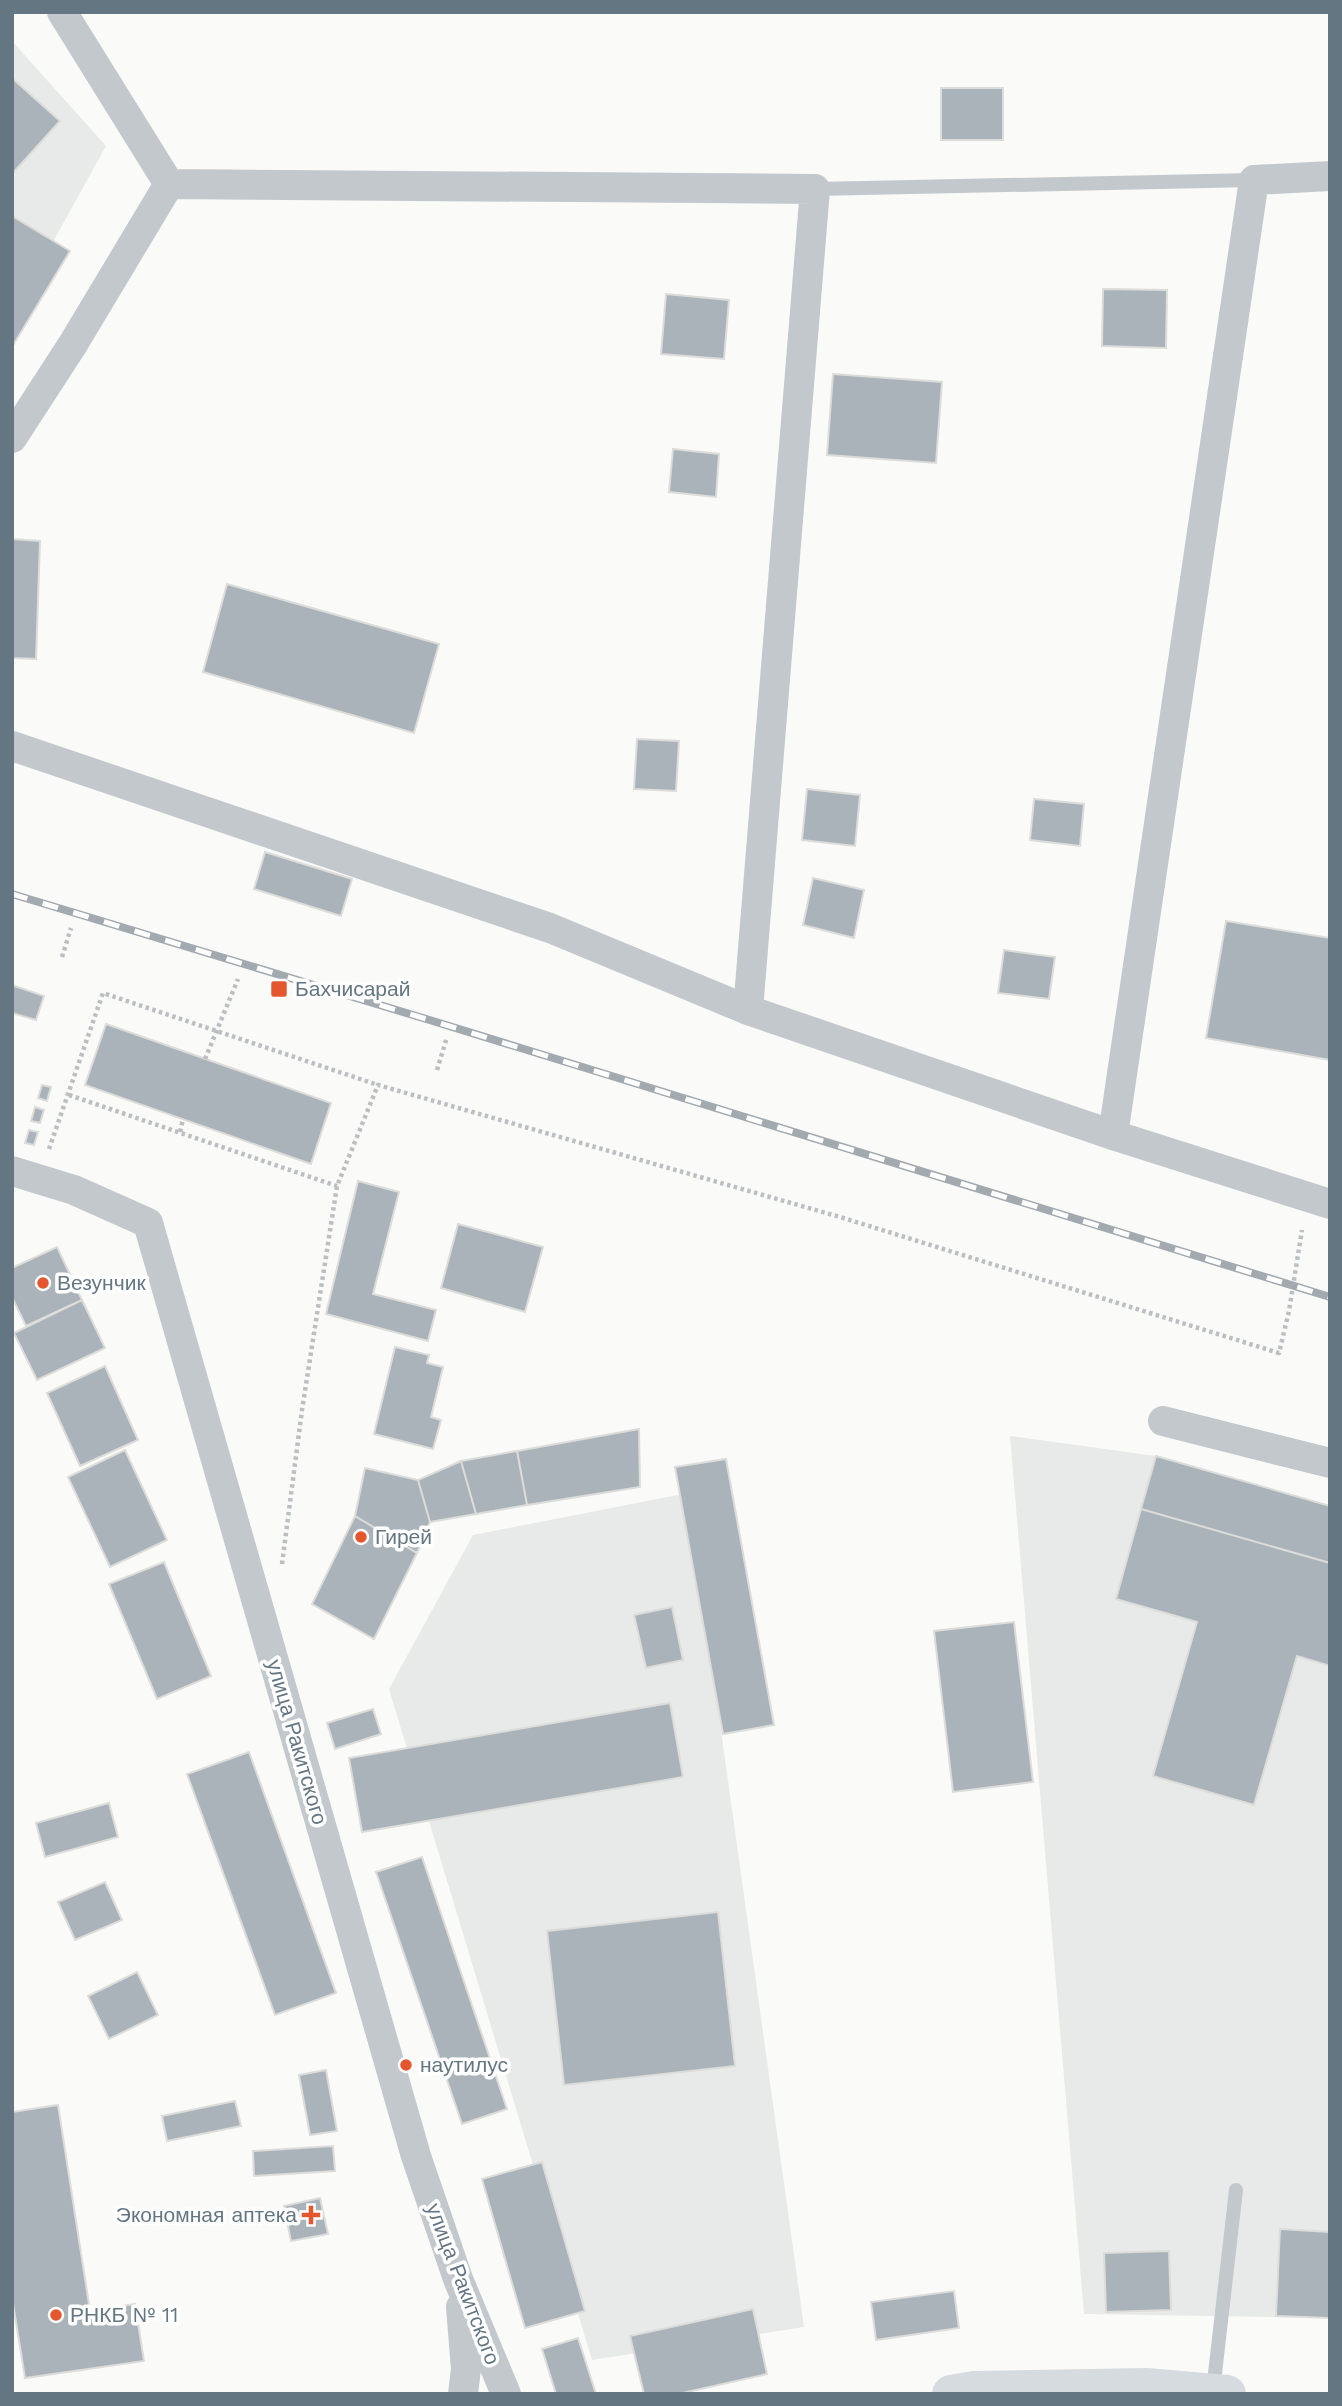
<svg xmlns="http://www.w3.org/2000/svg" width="1342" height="2406" font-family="'Work Sans',sans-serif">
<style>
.built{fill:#e8e9e9}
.building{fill:#aab3b9;stroke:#dcdcda;stroke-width:2}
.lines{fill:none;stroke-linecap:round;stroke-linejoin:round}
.path{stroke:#bbbfc2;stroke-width:4.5;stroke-dasharray:3.5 3.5;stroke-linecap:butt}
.lane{stroke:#c3c8cc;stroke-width:14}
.street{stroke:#c3c8cc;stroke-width:30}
.secondary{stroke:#d6dbdf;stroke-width:38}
.rail-casing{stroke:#a2aab0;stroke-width:8}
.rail{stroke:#fff;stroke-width:5;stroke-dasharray:16;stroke-linecap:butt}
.poi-dot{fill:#e4572e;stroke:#fff;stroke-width:2.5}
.labels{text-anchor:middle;stroke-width:7;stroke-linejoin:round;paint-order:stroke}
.poi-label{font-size:21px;fill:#657683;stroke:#fff;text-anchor:start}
.street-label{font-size:21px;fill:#657683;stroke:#fff}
</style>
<rect width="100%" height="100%" fill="#fafaf8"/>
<path class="built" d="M12,41L106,146L12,316Z
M1010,1436L1156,1456L1330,1506V2318L1084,2314Z
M688,1493L804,2327L592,2360L389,1689L473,1535Z"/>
<path class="building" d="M12,78L60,121L12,174Z
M941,88H1003V140H941Z
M12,216L70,251L12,347Z
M1103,289L1167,290L1166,348L1102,346Z
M666,294L729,300L724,359L661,354Z
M833,374L942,382L936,463L827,455Z
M673,449L719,454L716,497L669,492Z
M12,539L40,541L36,659L12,658Z
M227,584L439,644L414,733L203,672Z
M637,739L679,741L676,791L634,789Z
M807,789L860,795L855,846L802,840Z
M1034,799L1084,804L1080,846L1030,840Z
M265,852L352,879L341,916L254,889Z
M813,878L864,890L854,938L803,925Z
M1226,921L1330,938V1060L1206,1038Z
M1004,950L1055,957L1049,999L998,993Z
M12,985L44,996L36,1020L12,1013Z
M106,1024L331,1103L311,1164L85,1085Z
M42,1085L51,1087L47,1101L38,1098Z
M35,1107L44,1110L40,1123L31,1121Z
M29,1130L38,1132L34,1145L25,1143Z
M358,1181L399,1192L373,1294L436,1310L428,1341L326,1314Z
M458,1224L543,1247L525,1312L441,1288Z
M57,1247L82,1300L26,1326L12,1297V1268Z
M82,1300L105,1348L37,1380L14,1333Z
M395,1347L429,1355L427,1363L443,1367L431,1417L441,1420L433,1449L374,1434Z
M105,1366L138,1440L80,1466L47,1393Z
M639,1429L640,1487L527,1505L517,1451Z
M125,1450L167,1540L110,1567L68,1477Z
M517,1451L527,1505L476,1514L461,1461Z
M1156,1456L1330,1506V1563L1141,1509Z
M726,1459L774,1725L723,1734L675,1467Z
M461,1461L476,1514L430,1522L418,1480Z
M365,1468L418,1480L430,1522L417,1553L355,1516Z
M1141,1509L1330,1563V1666L1297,1656L1254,1805L1153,1776L1197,1622L1116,1599Z
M355,1516L417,1553L374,1639L312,1604Z
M164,1562L211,1676L157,1699L109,1584Z
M672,1607L683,1660L646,1668L634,1615Z
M1014,1622L1033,1782L953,1792L934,1631Z
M670,1703L683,1777L362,1832L349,1758Z
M373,1709L381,1734L335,1749L327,1723Z
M249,1752L336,1993L275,2015L187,1774Z
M109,1803L118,1837L45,1857L36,1823Z
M422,1857L507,2109L462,2124L376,1872Z
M105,1882L122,1920L75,1940L58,1902Z
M718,1912L735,2066L564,2085L547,1931Z
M137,1972L158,2015L109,2039L88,1996Z
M326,2070L337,2131L310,2135L299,2075Z
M235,2101L241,2126L167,2141L162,2116Z
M58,2105L90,2311L135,2304L144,2361L25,2378L12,2297V2112Z
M333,2146L335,2171L254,2176L253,2151Z
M542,2162L585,2311L525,2328L482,2179Z
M320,2198L328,2234L291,2241L284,2206Z
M1280,2229L1330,2232V2318L1276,2316Z
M1169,2251L1171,2310L1106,2312L1104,2253Z
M954,2291L959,2328L876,2340L871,2302Z
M753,2309L767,2374L678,2394H644L630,2336Z
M578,2338L596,2394H556L542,2349Z"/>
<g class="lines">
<path class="path" d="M62,957L71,928
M205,1059L238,979
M437,1070L447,1037
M69,1095L337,1186
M180,1132L183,1119
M49,1149L103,993L378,1085
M282,1564L302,1410L337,1186L378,1085L840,1217L1279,1353L1289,1311L1302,1230"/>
<path class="lane" d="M815,189L1254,180
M1213,2391L1236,2190"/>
<path class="street" d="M62,12L169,184L815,189L748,1010
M12,438L73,344L169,184
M12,746L550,928L748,1010L1113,1135L1330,1204
M1113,1135L1254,180L1330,176
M12,1171L74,1190L148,1223L416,2156L458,2279L506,2394
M1163,1421L1330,1463
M461,2307L466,2369L463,2394"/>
<path class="secondary" d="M951,2394L974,2390L1146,2387L1227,2394"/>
<g class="rail-casing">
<path id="rail" d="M12,894L423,1018L1330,1297"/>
</g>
<use href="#rail" class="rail"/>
</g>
<g class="poi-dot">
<rect x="270" y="980" width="18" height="18" rx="3.5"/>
<circle cx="43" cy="1283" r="7"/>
<circle cx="361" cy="1537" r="7"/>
<circle cx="406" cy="2065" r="7"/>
<path d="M307.5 2204.5h7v7h7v7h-7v7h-7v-7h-7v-7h7z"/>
<circle cx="56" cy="2315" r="7"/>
</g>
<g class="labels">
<g class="poi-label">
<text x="295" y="996">Бахчисарай</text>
<text x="57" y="1290">Везунчик</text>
<text x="375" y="1544">Гирей</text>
<text x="420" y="2072">наутилус</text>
<text x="297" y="2222" text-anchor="end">Экономная аптека</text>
<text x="70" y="2322">РНКБ № 11</text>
</g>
<g class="street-label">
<text transform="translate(297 1742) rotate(74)" y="7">улица Ракитского</text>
<text transform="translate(463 2284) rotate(69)" y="7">улица Ракитского</text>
</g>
</g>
<rect width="1342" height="2406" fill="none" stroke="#657683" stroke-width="28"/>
</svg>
